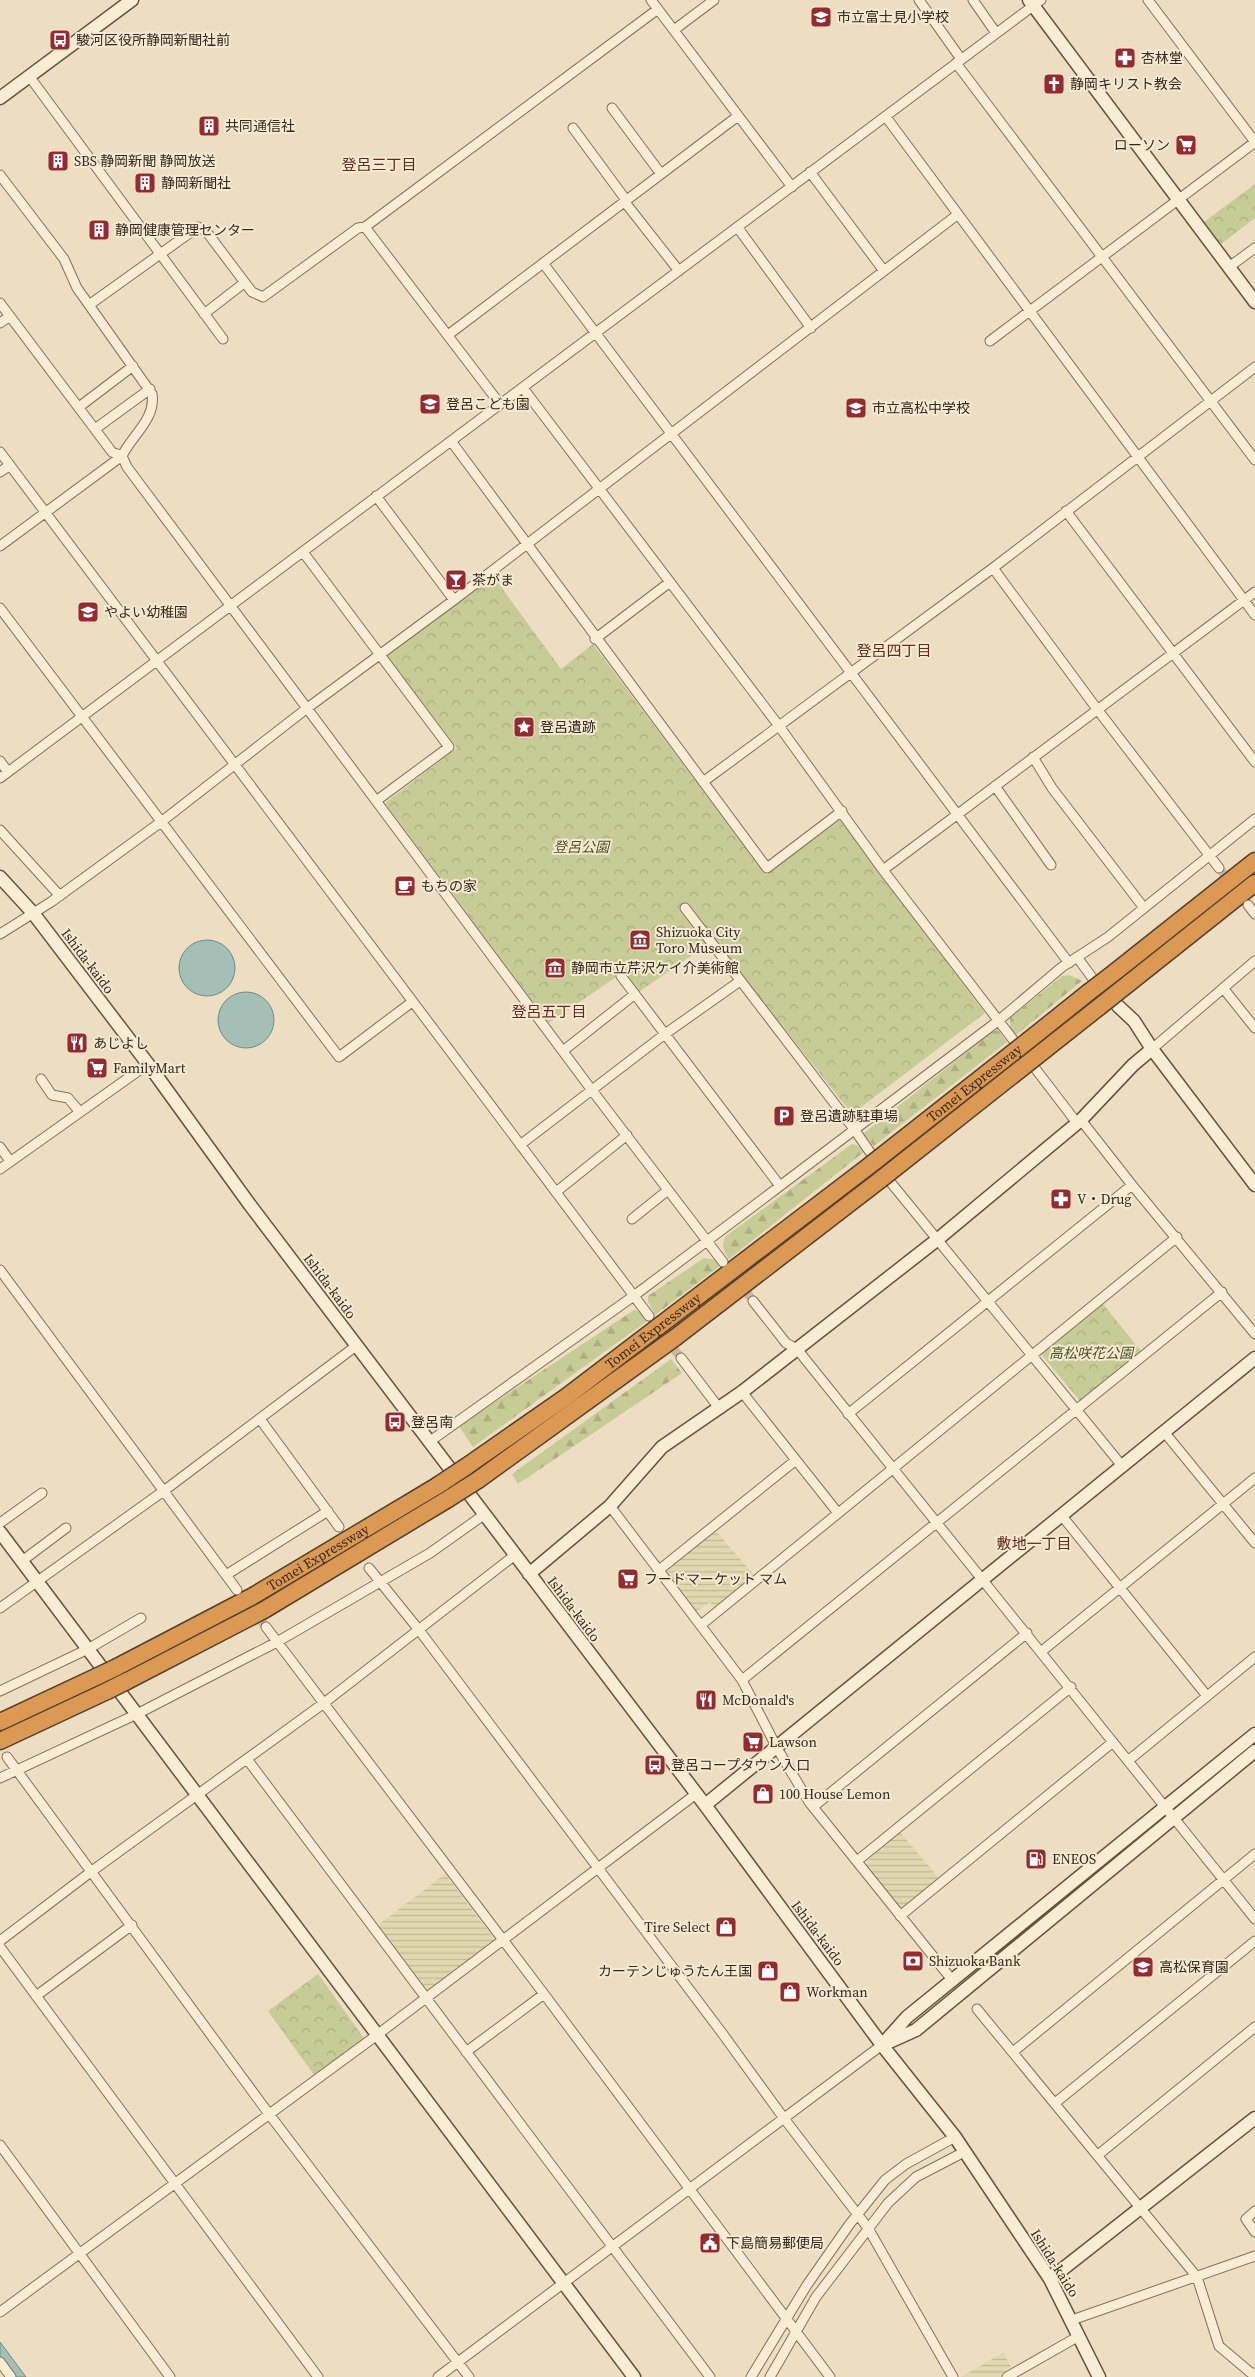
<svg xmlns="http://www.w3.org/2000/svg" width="1255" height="2377" font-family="'Source Serif 4','Noto Sans JP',serif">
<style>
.farmland{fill:url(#farmland-rules)}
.forest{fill:url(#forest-firs)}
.park{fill:url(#park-crowns)}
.water{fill:#a4bfb6;stroke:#6b8d83}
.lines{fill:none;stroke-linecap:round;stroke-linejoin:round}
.street-tunnel{stroke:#c8baa1;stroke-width:9;stroke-dasharray:9 4.5;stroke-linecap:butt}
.street-casing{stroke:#866f59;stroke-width:11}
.secondary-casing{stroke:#68503d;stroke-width:15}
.highway-casing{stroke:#543e2e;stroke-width:19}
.street{stroke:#f8ecd5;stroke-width:9}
.secondary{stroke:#f8ecd5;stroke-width:12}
.highway{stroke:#db9954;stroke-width:16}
.highway-bridge-casing{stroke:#543e2e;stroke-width:19;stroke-linecap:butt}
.highway-bridge{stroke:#db9954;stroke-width:16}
.labels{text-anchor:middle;stroke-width:4;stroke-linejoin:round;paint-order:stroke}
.poi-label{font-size:14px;fill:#36281d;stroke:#f4e9d1;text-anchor:start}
.park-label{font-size:14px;font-style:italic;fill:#495224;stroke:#f4e9d1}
.street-label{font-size:14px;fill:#36281d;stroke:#f4e9d1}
.neighbourhood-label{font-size:15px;fill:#62291e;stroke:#f4e9d1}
</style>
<defs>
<pattern id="farmland-rules" width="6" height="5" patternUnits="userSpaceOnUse" patternTransform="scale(1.25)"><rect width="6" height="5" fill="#e2d8af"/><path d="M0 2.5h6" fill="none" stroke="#c2b996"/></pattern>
<pattern id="forest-firs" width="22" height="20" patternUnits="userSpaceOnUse" patternTransform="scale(1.25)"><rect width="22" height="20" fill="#c7cb96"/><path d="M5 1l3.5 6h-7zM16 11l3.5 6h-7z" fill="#acae81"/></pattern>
<pattern id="park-crowns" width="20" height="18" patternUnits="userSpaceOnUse" patternTransform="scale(1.25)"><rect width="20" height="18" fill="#c7cb96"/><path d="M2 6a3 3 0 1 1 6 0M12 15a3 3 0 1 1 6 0" fill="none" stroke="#acae81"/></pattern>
</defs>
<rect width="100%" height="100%" fill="#eddec2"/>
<path class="farmland" d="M715,1530L754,1575L714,1608L710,1602L696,1612L667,1575L668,1569Z
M900,1832L939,1878L904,1907H899L866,1867L867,1861Z
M445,1874L495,1940L428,1991L378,1925Z
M1003,2353L1013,2370L1002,2377H961Z"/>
<path class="forest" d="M1070,975L1082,981L1016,1035L1010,1029V1018L1062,976Z
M998,1030L1007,1042L874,1146L863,1134L992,1032Z
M852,1144L858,1146L864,1152L729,1259C723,1251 721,1245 726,1236Z
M704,1258L716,1260L720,1266L655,1315L648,1302V1296Z
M634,1310L640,1312L647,1321L473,1447L459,1426Z
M671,1359L682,1373L518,1484L512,1474Z"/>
<path class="park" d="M1255,184V218L1221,244L1204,222Z
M493,576L561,669L593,644L766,875L840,820L985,1013L852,1114L714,940L636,994L622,973L549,1023L385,803L457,748L387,656Z
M1103,1304L1141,1351L1080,1401L1041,1354Z
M318,1974L364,2038L314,2075L268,2011Z"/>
<path class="water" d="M179 968a28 28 0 1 1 56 0a28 28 0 1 1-56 0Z
M218 1020a28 28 0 1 1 56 0a28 28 0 1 1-56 0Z
M0,2342L26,2377H16L0,2356Z"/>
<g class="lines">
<path class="street-tunnel" d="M1219,868L1248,905
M730,1270L753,1301
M649,1316L681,1358
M237,1590L266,1627"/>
<g class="street-casing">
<path id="street" d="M651,0L792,187
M919,0L961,59
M973,0L996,33
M1148,0L1255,142
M674,30L714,0
M956,63L1255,460
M29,76L223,339
M612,108L661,174
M886,117L1255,615
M573,128L626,200
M810,172L884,271
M0,175L64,259L77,288L152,394C156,419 132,435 122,456L127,467L591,1089L723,1262
M624,201L679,271
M365,227L658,9
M738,228L811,328
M543,263L1069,963
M1229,267L1255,248
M0,303L112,452L122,456
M89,305L198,227L206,231L252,292L263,297L358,228L365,227L500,404
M204,314L244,283
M0,323L10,316
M448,335L738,116
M990,341L1255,142
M523,388L779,726L883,870L1077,1123
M79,407L133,366
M95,429L150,389
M451,441L767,868L842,811
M0,452L649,1316
M0,472L10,465
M376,496L454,600
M1066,511L1255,762
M0,546L122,456
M303,552L449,747L376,801
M993,568L1097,709L1219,868
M0,608L339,1057L412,1002
M595,639L670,582
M1033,757L1052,788L1144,908
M0,761L8,772
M0,778L1041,0
M703,782L993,568L1255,367
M995,786L1051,865
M0,830L60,896
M883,870L1255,592
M1248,905L1255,914
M685,908L854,1129L892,1184L1123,1467
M0,934L51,902L161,822L306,709L454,600L957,215
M1077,957L1099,987
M621,976L780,1186
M1223,988L1255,1028
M1152,1049L1255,961
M563,1051L635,994
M41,1079L52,1095L68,1098L79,1111
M1081,1120L1132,1185L1255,1334
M520,1145L665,1034L740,981
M0,1147L10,1161
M0,1169L148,1064
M556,1192L627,1135
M632,1219L668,1190
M0,1270L237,1590
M753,1301L786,1343L797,1349L1255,1919
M681,1358L719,1408
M742,1392L838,1513
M848,1414L1132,1185
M260,1419L339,1527
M1165,1433L1255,1543
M429,1442L635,1295L780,1186L998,1021L1062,967L1108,937L1255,819
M610,1506L742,1680L777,1748L809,1802L953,1981
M1062,1516L1207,1696
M0,1523L42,1493
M22,1561L66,1528
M369,1568L419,1630L722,2033L783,2117L868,2228L953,2377
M659,1570L796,1460
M226,1575L328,1511
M0,1608L165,1490L356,1346
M701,1625L1177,1237
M266,1627L544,1994L830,2377
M1042,1651L1255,1478
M742,1680L1222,1292
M0,1691L88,1649L141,1618
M7,1757L269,2114L469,2377
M247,1759L710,2377
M1129,1760L1255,1657
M0,1778L137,1714L277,1642L430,1553L485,1514
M813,1807L1027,1633
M857,1861L1071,1687
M900,1916L1113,1742
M0,1941L92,1871L324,1703L515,1555
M0,1947L318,2377
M36,1996L132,1925
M977,2009L1197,2277L1219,2346L1251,2373H1255
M466,2052L544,1994
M1013,2052L1255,1854
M1055,2103L1255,1941
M0,2145L170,2377
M1098,2155L1255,2027
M1255,2211L1246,2219L1255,2232
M0,2312L377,2035L696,1794
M1072,2320L1255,2256
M0,2362L11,2377
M438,2377L882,2045
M751,2377L807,2285L849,2225L885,2180L906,2164L955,2137
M770,2377L816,2297L888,2203L916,2177L964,2152
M1007,2377L1079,2336"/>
</g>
<g class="secondary-casing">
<path id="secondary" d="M1029,0L1255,302
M0,98L132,0
M0,877L33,913L148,1064L250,1205L705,1805L882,2045L955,2137L1050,2279L1099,2377
M1118,1006L1134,1021L1152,1049L1255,1185
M0,1532L634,2377
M529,1574L610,1506L662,1447L742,1392L938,1239L1081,1120L1133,1065L1152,1049
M705,1805L1255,1358
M887,2043L916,2030L1255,1751
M882,2045L907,2017L1255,1734
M1050,2279L1255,2118"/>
</g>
<g class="highway-casing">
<g id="highway">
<path d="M1115,972L1255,861"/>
<path d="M1128,984L1255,883"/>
<path d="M1029,1040L1089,992"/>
<path d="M1037,1056L1099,1007"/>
<path id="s1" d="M467,1466L566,1397L869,1166"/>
<path d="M478,1480L676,1337L880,1180"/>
<path id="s2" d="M117,1667L253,1596L437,1486"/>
<path d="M127,1681L264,1610L448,1499"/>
<path d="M0,1722L98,1676"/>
<path d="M0,1741L107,1691"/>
</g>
</g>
<use href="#street" class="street"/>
<use href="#secondary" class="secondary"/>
<use href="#highway" class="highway"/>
<g class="highway-bridge-casing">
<g id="highway-bridge">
<path d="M1089,992L1115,972"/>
<path d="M1099,1007L1128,984"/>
<path id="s3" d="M869,1166L1029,1040"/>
<path d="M880,1180L1037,1056"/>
<path d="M437,1486L467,1466"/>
<path d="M448,1499L478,1480"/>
<path d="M98,1676L117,1667"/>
<path d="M107,1691L127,1681"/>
</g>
</g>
<use href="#highway-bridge" class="highway-bridge"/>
</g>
<defs>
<g id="school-square" transform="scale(1.125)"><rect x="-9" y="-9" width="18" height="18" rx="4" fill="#942b30" stroke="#f4e9d1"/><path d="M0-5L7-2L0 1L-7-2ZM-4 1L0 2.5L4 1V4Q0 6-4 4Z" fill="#fff"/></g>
<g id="bus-square" transform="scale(1.125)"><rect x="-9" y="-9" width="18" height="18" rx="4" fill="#942b30" stroke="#f4e9d1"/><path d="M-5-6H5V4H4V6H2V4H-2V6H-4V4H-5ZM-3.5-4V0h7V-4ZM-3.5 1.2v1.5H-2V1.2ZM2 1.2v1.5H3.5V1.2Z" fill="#fff"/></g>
<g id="pharmacy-square" transform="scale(1.125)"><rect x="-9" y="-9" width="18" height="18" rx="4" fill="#942b30" stroke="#f4e9d1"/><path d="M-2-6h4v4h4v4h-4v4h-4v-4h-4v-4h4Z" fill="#fff"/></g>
<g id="church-square" transform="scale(1.125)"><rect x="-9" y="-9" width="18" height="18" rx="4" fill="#942b30" stroke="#f4e9d1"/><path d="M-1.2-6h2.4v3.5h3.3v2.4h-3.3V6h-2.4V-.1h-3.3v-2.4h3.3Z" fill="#fff"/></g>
<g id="building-square" transform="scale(1.125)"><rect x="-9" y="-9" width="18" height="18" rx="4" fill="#942b30" stroke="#f4e9d1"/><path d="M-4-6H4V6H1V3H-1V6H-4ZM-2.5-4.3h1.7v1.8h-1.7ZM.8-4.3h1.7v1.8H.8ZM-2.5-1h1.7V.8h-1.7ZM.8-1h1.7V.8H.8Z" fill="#fff"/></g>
<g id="supermarket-square" transform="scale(1.125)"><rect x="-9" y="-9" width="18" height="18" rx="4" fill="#942b30" stroke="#f4e9d1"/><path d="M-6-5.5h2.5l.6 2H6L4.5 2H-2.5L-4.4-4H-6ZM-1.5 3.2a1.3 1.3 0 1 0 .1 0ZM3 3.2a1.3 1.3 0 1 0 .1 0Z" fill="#fff"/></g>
<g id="bar-square" transform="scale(1.125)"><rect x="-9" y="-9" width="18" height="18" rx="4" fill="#942b30" stroke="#f4e9d1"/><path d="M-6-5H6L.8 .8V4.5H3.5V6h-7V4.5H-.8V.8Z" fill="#fff"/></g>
<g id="sight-square" transform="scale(1.125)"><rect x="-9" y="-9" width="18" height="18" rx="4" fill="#942b30" stroke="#f4e9d1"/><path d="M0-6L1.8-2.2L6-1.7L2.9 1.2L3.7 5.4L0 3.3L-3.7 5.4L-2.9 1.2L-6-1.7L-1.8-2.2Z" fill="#fff"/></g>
<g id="cafe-square" transform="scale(1.125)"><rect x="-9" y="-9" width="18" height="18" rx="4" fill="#942b30" stroke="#f4e9d1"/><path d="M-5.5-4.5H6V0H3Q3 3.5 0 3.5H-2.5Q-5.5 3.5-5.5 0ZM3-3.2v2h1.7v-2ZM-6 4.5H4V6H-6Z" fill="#fff"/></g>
<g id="museum-square" transform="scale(1.125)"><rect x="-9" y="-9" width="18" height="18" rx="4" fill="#942b30" stroke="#f4e9d1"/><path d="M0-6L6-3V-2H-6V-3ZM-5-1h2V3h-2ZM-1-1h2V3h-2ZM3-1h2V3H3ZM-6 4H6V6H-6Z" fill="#fff"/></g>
<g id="restaurant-square" transform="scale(1.125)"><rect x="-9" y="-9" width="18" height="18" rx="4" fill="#942b30" stroke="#f4e9d1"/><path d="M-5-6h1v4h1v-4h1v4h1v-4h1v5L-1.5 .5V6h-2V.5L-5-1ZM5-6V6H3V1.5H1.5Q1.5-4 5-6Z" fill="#fff"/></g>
<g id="parking-square" transform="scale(1.125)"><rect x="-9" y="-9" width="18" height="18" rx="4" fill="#942b30" stroke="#f4e9d1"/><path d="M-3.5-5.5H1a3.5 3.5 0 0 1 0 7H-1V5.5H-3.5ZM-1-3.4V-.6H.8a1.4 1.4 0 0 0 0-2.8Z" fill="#fff"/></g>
<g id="shop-square" transform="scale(1.125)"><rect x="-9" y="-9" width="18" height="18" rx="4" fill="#942b30" stroke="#f4e9d1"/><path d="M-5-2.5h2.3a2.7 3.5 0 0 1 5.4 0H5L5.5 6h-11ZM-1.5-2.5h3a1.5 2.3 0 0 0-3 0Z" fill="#fff"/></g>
<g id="fuel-square" transform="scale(1.125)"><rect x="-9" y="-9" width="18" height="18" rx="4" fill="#942b30" stroke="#f4e9d1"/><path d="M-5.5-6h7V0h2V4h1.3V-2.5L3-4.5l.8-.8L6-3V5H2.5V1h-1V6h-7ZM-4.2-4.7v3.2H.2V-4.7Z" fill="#fff"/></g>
<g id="bank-square" transform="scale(1.125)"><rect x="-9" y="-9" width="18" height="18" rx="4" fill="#942b30" stroke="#f4e9d1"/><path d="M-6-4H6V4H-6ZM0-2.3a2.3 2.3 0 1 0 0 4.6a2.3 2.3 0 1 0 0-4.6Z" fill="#fff"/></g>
<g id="civic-square" transform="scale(1.125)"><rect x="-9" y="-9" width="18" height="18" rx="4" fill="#942b30" stroke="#f4e9d1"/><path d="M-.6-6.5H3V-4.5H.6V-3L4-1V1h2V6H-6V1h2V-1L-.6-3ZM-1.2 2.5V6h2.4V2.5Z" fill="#fff"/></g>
</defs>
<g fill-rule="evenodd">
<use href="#school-square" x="821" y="17"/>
<use href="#bus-square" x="60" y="40"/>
<use href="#pharmacy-square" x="1125" y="58"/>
<use href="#church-square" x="1054" y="84"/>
<use href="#building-square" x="209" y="126"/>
<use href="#supermarket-square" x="1186" y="145"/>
<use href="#building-square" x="58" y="161"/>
<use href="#building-square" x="145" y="183"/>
<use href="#building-square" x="99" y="230"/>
<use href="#school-square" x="430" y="404"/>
<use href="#school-square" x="856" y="408"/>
<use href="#bar-square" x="456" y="580"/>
<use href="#school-square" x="88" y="612"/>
<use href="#sight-square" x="524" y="727"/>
<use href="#cafe-square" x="405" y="886"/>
<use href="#museum-square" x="640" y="940"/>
<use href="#museum-square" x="555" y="968"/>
<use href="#restaurant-square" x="77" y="1043"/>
<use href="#supermarket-square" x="97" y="1068"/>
<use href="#parking-square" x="784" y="1116"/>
<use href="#pharmacy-square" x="1061" y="1199"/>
<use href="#bus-square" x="395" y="1422"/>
<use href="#supermarket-square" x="628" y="1579"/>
<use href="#restaurant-square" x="706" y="1700"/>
<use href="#supermarket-square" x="753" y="1742"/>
<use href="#bus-square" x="655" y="1765"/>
<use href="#shop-square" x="763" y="1794"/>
<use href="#fuel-square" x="1036" y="1859"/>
<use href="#shop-square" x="726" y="1927"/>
<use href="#bank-square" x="913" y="1961"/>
<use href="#school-square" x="1143" y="1967"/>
<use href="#shop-square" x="768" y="1971"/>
<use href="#shop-square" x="790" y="1992"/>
<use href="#civic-square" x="710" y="2243"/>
</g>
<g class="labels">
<g class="poi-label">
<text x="837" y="22">市立富士見小学校</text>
<text x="76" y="45">駿河区役所静岡新聞社前</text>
<text x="1141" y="63">杏林堂</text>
<text x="1070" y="89">静岡キリスト教会</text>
<text x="225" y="131">共同通信社</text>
<text x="1170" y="150" text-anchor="end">ローソン</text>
<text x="74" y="166">SBS 静岡新聞 静岡放送</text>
<text x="161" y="188">静岡新聞社</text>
<text x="115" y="235">静岡健康管理センター</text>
<text x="446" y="409">登呂こども園</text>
<text x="872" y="413">市立高松中学校</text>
<text x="472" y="585">茶がま</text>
<text x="104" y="617">やよい幼稚園</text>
<text x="540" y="732">登呂遺跡</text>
<text x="421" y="891">もちの家</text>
<text x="656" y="937">Shizuoka City<tspan x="656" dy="16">Toro Museum</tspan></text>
<text x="571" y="973">静岡市立芹沢ケイ介美術館</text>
<text x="93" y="1048">あじよし</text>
<text x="113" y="1073">FamilyMart</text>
<text x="800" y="1121">登呂遺跡駐車場</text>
<text x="1077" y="1204">V・Drug</text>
<text x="411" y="1427">登呂南</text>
<text x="644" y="1584">フードマーケット マム</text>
<text x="722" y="1705">McDonald's</text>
<text x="769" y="1747">Lawson</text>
<text x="671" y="1770">登呂コープタウン入口</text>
<text x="779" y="1799">100 House Lemon</text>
<text x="1052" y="1864">ENEOS</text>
<text x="710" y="1932" text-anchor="end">Tire Select</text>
<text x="929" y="1966">Shizuoka Bank</text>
<text x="1159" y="1972">高松保育園</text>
<text x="752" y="1976" text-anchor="end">カーテンじゅうたん王国</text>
<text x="806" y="1997">Workman</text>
<text x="726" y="2248">下島簡易郵便局</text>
</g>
<g class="park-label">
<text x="581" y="852">登呂公園</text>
<text x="1091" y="1358">高松咲花公園</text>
</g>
<g class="street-label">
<text transform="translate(88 961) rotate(53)" y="5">Ishida-kaido</text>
<text dy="5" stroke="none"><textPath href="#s3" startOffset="134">Tomei Expressway</textPath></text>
<text transform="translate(330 1286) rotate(53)" y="5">Ishida-kaido</text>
<text dy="5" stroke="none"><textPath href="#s1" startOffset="230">Tomei Expressway</textPath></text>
<text dy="5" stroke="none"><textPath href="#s2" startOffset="229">Tomei Expressway</textPath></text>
<text transform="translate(574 1609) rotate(53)" y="5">Ishida-kaido</text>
<text transform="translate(818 1933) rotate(53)" y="5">Ishida-kaido</text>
<text transform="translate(1055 2263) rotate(58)" y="5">Ishida-kaido</text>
</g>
<g class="neighbourhood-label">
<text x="379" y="170">登呂三丁目</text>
<text x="894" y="656">登呂四丁目</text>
<text x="549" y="1017">登呂五丁目</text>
<text x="1034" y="1549">敷地一丁目</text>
</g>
</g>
</svg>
